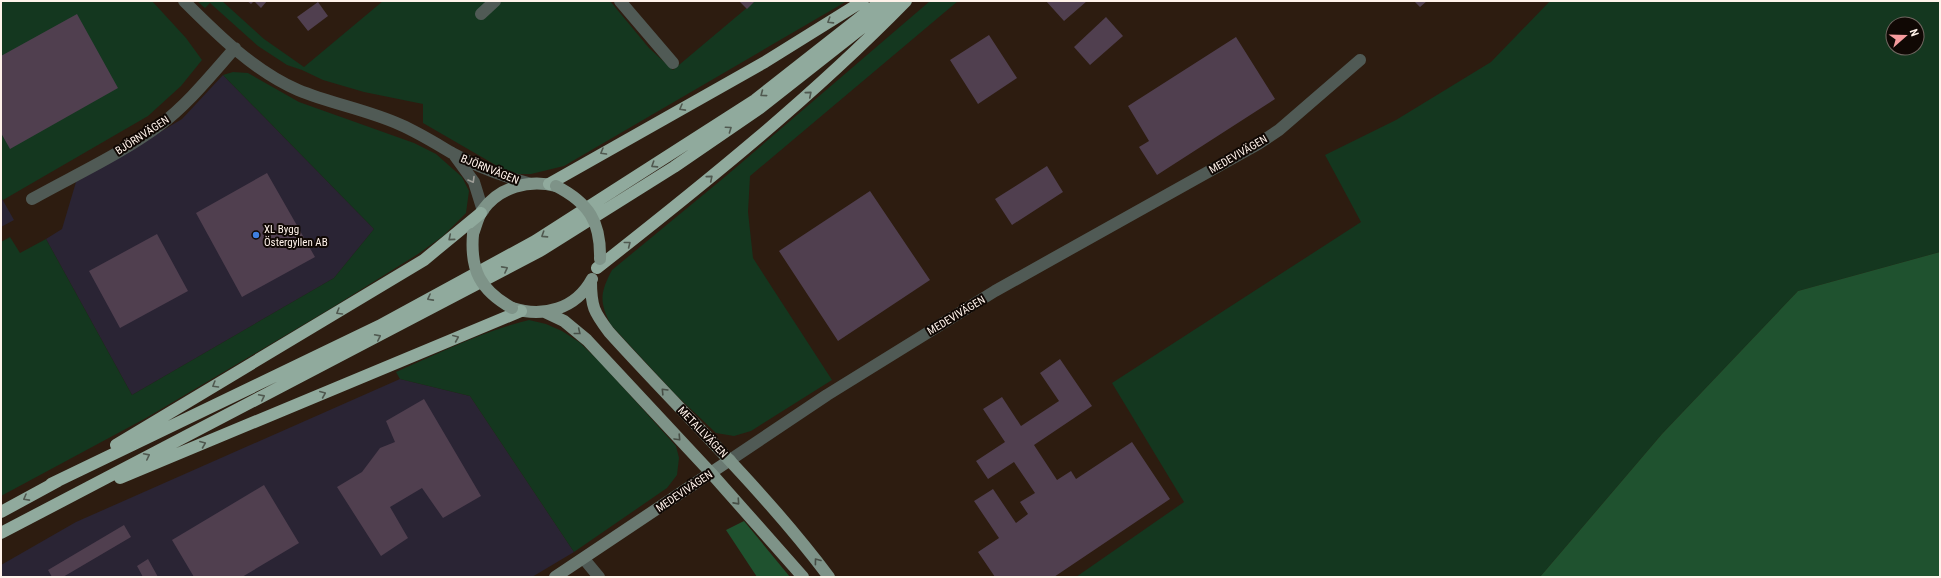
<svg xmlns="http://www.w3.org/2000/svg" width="1941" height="578" font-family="'Roboto Condensed',sans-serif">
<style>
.commercial{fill:#2a2434}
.green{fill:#14371f;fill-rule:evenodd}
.forest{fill:#1f522f}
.building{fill:#503f4f}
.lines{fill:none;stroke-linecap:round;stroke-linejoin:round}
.street{stroke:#505a55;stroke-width:12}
.secondary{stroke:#6a7a72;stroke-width:12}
.primary{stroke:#7e9388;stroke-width:12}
.highway{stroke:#90aa9d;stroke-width:12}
.primary-bridge{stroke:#7e9388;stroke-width:12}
.oneway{stroke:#505950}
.oneway2{stroke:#9f9e98}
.oneway3{stroke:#474e46}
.shop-dot{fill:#3f7fe0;stroke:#100804;stroke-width:1.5}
.labels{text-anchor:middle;stroke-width:4;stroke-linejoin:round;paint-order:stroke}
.street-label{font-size:11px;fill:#fff2ea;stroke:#100804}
.poi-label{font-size:11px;fill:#fff2ea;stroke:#100804;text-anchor:start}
</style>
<rect width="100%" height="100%" fill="#2d1c10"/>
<path class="commercial" d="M223,75L374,229L334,278L132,395L46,239L62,229L76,182L182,119Z
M1,197L14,220L1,227Z
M400,379L470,396L574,552L532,577H1V565L76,522Z"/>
<path class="green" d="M1,1H152L186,38L202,60L181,86L148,116L3,200L1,197Z
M197,1H222L264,39L304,67L383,1H610L649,48L673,70L755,1H847L564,166L531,174H514L499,167L423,123V104L364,92L323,80L302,70L287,65L258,46L210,3L205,8Z
M930,1H958L750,176L748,212L753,258L832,380L751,431L734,436L716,433L676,395L611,325C599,302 600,293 612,270L726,176Z
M1550,1H1940V252L1798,291L1662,434L1540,577H1076L1184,502L1112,383L1361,222L1325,155L1396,120L1491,62ZM1893,24H1917V48H1893Z
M233,72L248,73L299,102L414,143L436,154L462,177L469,191L466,213L443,236L418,254L333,307L146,418L1,496V242L10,237L20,253L46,239L132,395L334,278L374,229L223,75Z
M529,320L546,324L562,331L579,342L601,363L676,446L679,458L677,475L667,488L574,552L470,396L400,379L396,372C439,353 483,331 529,320Z"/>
<path class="forest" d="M1940,252V577H1540L1662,434L1798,291Z
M744,521L790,577H757L726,530Z"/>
<path class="building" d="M247,1H267L261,8L254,1L251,4Z
M739,1H755L747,9Z
M1046,1H1087L1064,21Z
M1414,1H1427L1420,7Z
M318,2L328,16L308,31L297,17Z
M77,14L118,88L10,149L1,133V56Z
M1106,17L1123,36L1090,65L1074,47Z
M989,35L1017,78L978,104L950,60Z
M1236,37L1275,99L1157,175L1139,147L1149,141L1128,106Z
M1047,166L1063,192L1012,225L995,199Z
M267,173L315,257L242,297L196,213Z
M870,191L930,280L838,341L779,251Z
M157,234L188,291L120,328L89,271Z
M1060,359L1092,406L1034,445L1057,480L1071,471L1076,479L1132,442L1170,499L1054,577H995L978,552L999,538L974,501L993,489L1016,523L1028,514L1020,502L1035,493L1014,462L988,479L976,461L1005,442L983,409L1002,397L1021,426L1059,401L1040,373Z
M424,399L481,496L443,518L422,488L390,507L408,538L381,556L337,487L362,472L380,448L395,442L386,421Z
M264,485L299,543L242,577H194L172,540Z
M124,525L131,537L63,577H52L48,570Z
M148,559L158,577H143L137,566Z"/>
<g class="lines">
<path class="street" d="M184,1C217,34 254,71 298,90C332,104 368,110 401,125C419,133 435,143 452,153C476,166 502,176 528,183
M620,1L673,63
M481,14L495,1
M455,156L474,182L483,211
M32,199C75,175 121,154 160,125C188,104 211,75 235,48
M730,460L827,395L995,291L1258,144L1279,130L1360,60
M584,559L599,577"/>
<path class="secondary" d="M555,577L730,460"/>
<path class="primary" d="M473,234C476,226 478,217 482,211C499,187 529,179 556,186
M591,281C591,307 594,312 609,332C682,413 763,489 829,577
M512,308C543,318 576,309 592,279
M545,312L564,321L587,340L711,473L803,577"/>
<path class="highway" d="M549,184L765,62L863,1
M597,268C704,184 811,98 906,1
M116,445L424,260L481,213
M120,478L521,311
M51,484L379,326L535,241L755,100L881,1
M1,512L58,481
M1,533L540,251L674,167L760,108L896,1"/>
<path class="primary-bridge" d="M556,186C589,203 601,222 600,259
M473,234C470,270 480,290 512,308"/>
</g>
<defs><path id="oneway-chevron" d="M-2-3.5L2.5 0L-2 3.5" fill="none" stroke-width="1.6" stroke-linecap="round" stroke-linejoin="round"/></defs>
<g class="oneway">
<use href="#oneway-chevron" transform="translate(830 21) rotate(148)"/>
<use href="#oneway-chevron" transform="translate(763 94) rotate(143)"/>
<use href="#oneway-chevron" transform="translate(809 94) rotate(-40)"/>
<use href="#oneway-chevron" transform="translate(682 108) rotate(151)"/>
<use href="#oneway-chevron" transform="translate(729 129) rotate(-35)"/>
<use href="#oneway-chevron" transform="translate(603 152) rotate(150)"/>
<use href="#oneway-chevron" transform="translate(654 165) rotate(147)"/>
<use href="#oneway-chevron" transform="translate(710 178) rotate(-40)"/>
<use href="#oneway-chevron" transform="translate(544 235) rotate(147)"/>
<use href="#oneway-chevron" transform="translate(451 238) rotate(140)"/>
<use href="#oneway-chevron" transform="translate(628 244) rotate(-38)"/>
<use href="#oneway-chevron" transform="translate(505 269) rotate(-28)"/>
<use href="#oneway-chevron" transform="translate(430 298) rotate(152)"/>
<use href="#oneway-chevron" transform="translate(339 312) rotate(149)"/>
<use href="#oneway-chevron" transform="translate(378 337) rotate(-27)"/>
<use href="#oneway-chevron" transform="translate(456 338) rotate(-23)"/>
<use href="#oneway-chevron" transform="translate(215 385) rotate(149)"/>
<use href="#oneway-chevron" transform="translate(323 394) rotate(-23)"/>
<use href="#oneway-chevron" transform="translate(262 397) rotate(-27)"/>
<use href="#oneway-chevron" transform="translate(203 444) rotate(-22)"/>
<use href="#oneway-chevron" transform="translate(147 456) rotate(-27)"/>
<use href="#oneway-chevron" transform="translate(26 498) rotate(151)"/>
</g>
<use class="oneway2" href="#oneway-chevron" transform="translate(472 180) rotate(60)"/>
<g class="oneway3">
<use href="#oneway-chevron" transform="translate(578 332) rotate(39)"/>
<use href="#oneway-chevron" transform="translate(664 391) rotate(-134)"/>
<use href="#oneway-chevron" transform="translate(678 438) rotate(47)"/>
<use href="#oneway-chevron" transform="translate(737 502) rotate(48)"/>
<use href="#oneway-chevron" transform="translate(817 561) rotate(-127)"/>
</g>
<circle class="shop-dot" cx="256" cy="235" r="4"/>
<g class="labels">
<g class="street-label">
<text transform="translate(142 135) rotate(-33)" y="4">BJÖRNVÄGEN</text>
<text transform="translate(1238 154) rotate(-30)" y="4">MEDEVIVÄGEN</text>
<text transform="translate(490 169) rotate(22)" y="4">BJÖRNVÄGEN</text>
<text transform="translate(956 315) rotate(-31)" y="4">MEDEVIVÄGEN</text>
<text transform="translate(703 432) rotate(46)" y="4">METALLVÄGEN</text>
<text transform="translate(684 491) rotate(-34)" y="4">MEDEVIVÄGEN</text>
</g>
<g class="poi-label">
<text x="264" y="233">XL Bygg<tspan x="264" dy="13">Östergyllen AB</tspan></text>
</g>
</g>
<rect width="1941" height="578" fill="none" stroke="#fff2ea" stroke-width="4"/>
<g transform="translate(1905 36) rotate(70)"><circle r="19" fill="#100804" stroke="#706660"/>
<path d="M0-3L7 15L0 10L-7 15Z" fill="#f59b9d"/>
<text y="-6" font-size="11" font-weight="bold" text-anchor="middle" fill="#fff2ea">N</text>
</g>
</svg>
